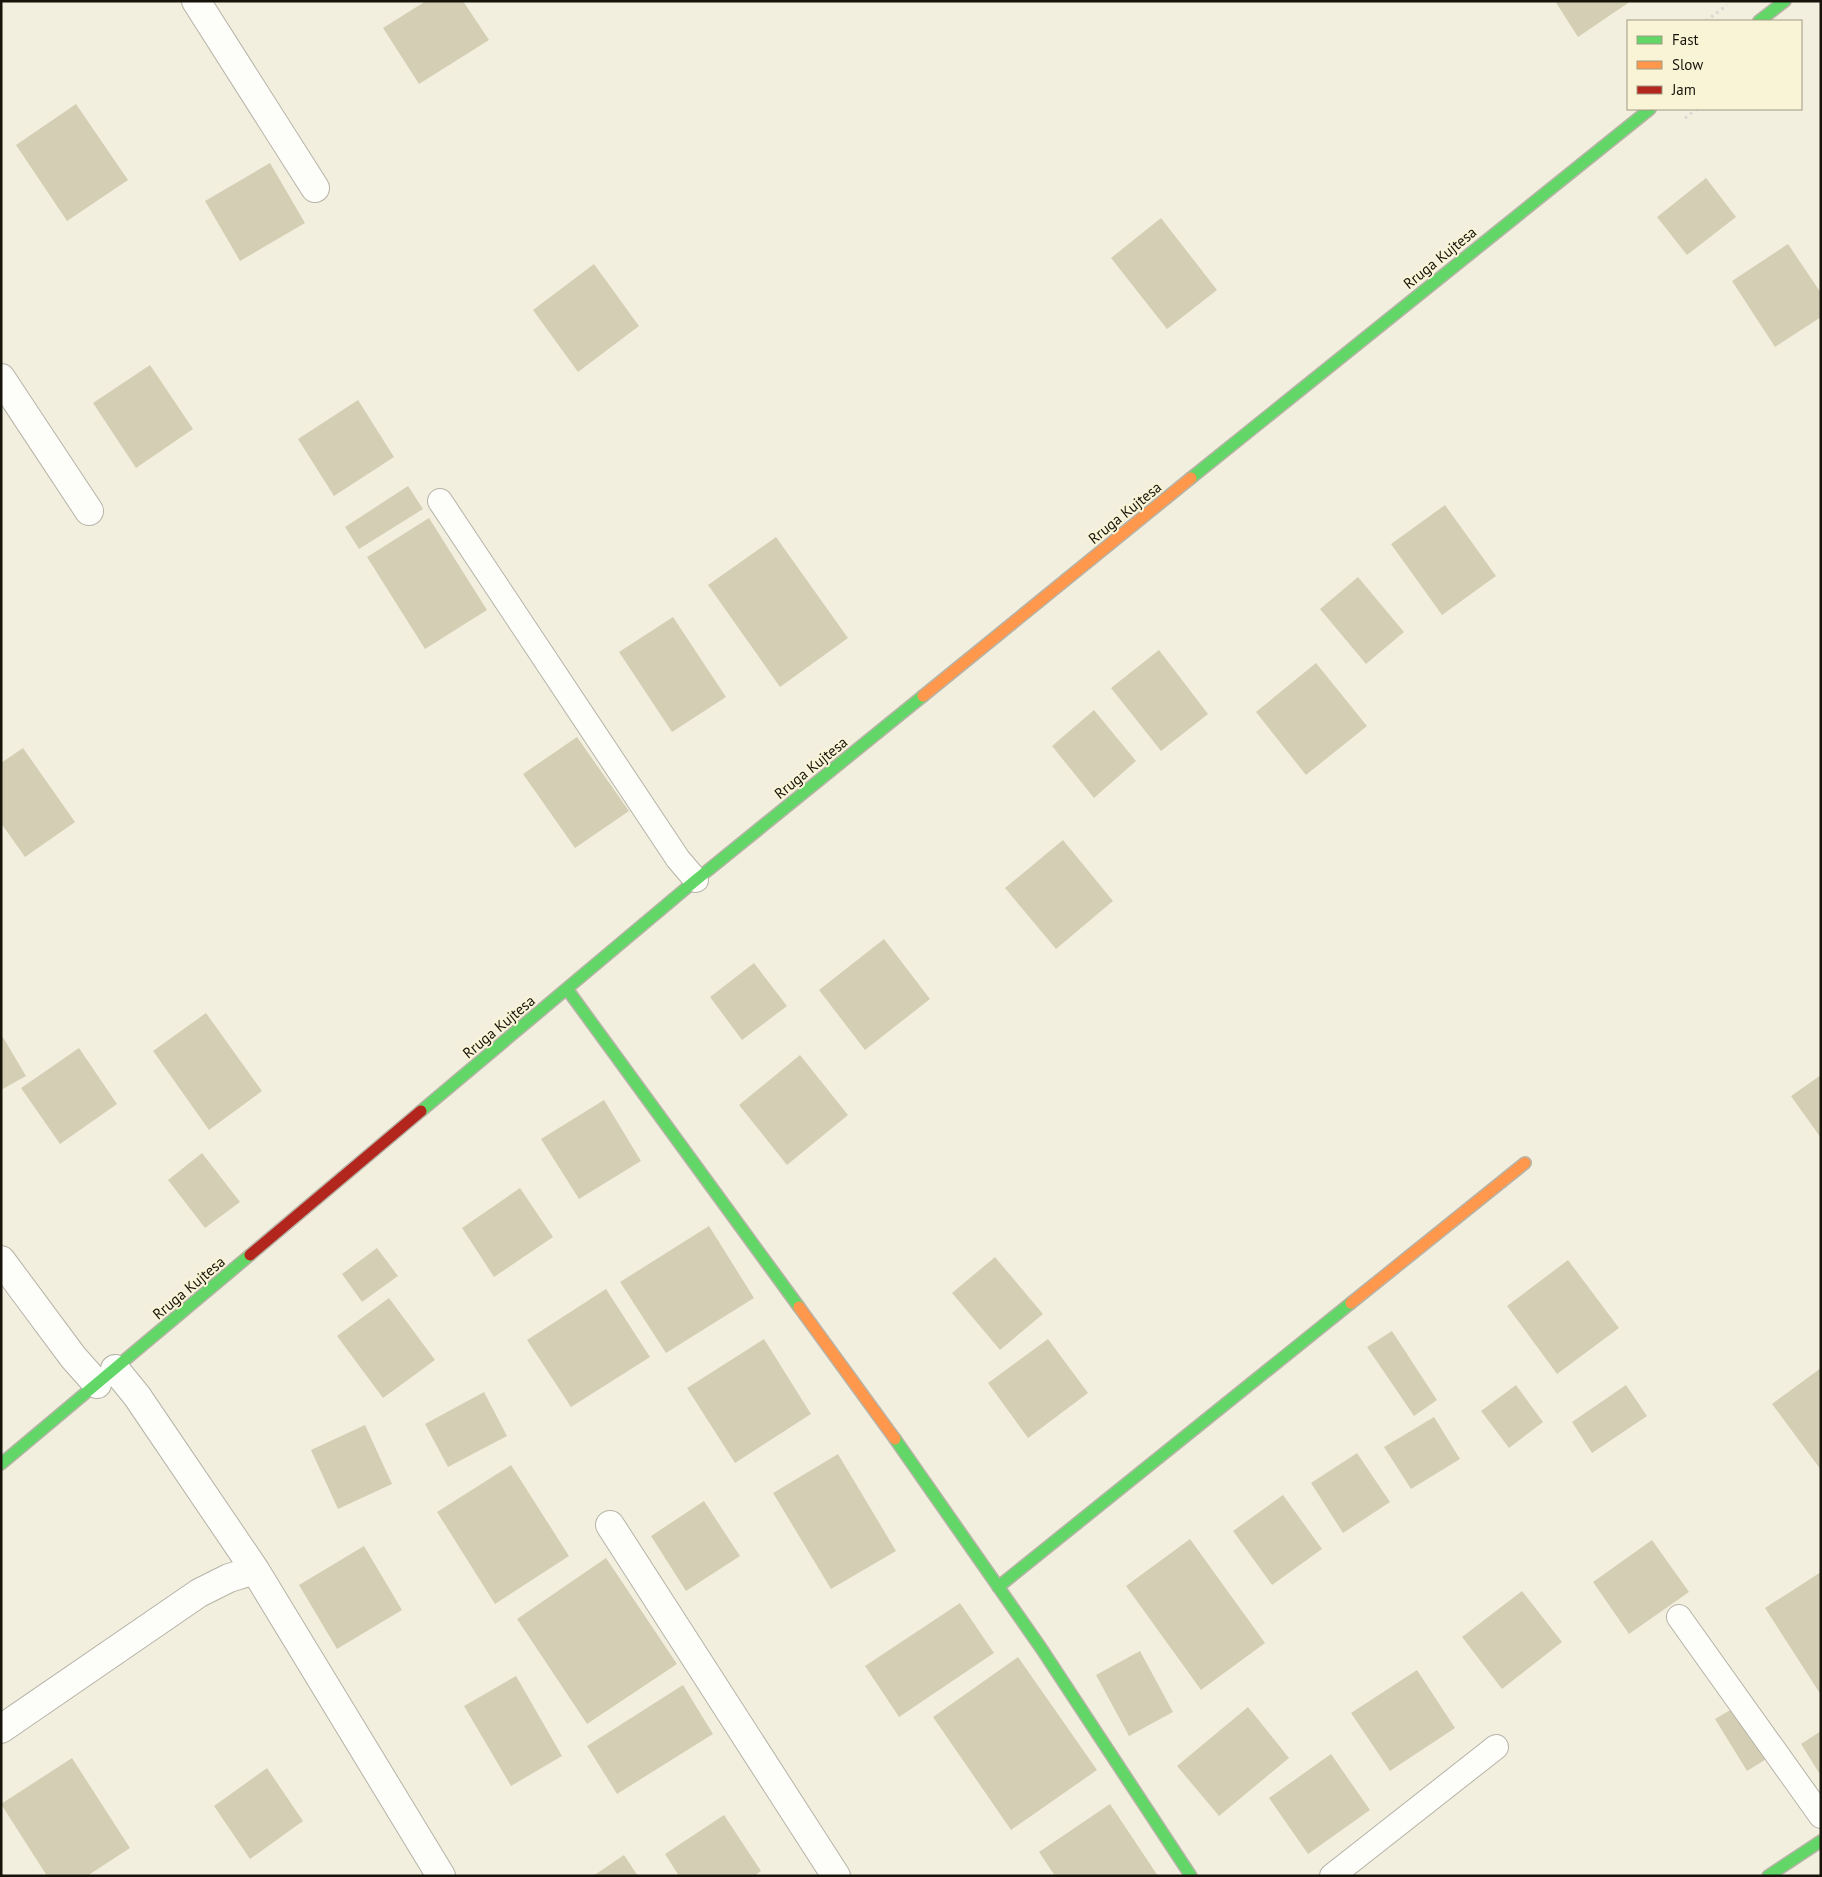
<svg xmlns="http://www.w3.org/2000/svg" width="1822" height="1877" font-family="'PT Sans',sans-serif">
<style>
.building{fill:#d4cfb4}
.lines{fill:none;stroke-linecap:round;stroke-linejoin:round}
.lane-casing{stroke:#b6b3a7;stroke-width:26}
.street-casing{stroke:#b6b3a7;stroke-width:30}
.fast-casing{stroke:#b6b3a7;stroke-width:14}
.slow-casing{stroke:#b6b3a7;stroke-width:14}
.jam-casing{stroke:#b6b3a7;stroke-width:14}
.path{stroke:#d9d8d3;stroke-width:3;stroke-dasharray:2.5 4;stroke-linecap:butt}
.lane{stroke:#fdfdfa;stroke-width:24}
.street{stroke:#fdfdfa;stroke-width:28}
.fast{stroke:#63d668;stroke-width:11}
.slow{stroke:#ff974d;stroke-width:11}
.jam{stroke:#b3261e;stroke-width:11}
.labels{text-anchor:middle;stroke-width:4;stroke-linejoin:round;paint-order:stroke}
.street-label{font-size:15px;fill:#16140a;stroke:#faf4d7}
</style>
<rect width="100%" height="100%" fill="#f2efdf"/>
<path class="building" d="M426,1H463L489,40L419,84L383,28Z
M1555,1H1631L1578,37Z
M76,104L128,180L67,221L16,145Z
M270,163L305,223L240,261L205,201Z
M1706,178L1736,217L1687,255L1657,217Z
M1161,218L1217,290L1167,329L1111,258Z
M1788,244L1821,293V317L1775,347L1732,281Z
M594,264L639,326L578,372L533,310Z
M150,365L193,429L136,468L93,403Z
M358,400L394,457L334,496L298,439Z
M408,486L423,509L359,549L345,527Z
M1445,505L1496,576L1442,615L1391,544Z
M429,518L487,610L425,649L367,557Z
M776,537L848,638L780,687L708,585Z
M1358,577L1404,632L1366,664L1320,609Z
M673,617L726,697L672,732L619,652Z
M1159,650L1208,714L1161,751L1111,688Z
M1316,663L1367,726L1306,775L1256,712Z
M1094,710L1136,761L1094,798L1052,746Z
M577,737L629,811L575,848L523,774Z
M23,748L75,822L25,857L1,823V763Z
M1063,840L1113,901L1056,949L1005,888Z
M884,939L930,999L865,1050L819,990Z
M754,963L787,1006L742,1040L710,997Z
M206,1013L262,1091L209,1130L153,1051Z
M1,1034L26,1076L1,1090Z
M79,1048L117,1104L60,1144L21,1088Z
M800,1055L848,1115L787,1165L739,1105Z
M1821,1075V1138L1791,1096Z
M604,1100L641,1161L579,1199L541,1139Z
M202,1153L240,1202L205,1228L168,1180Z
M520,1188L553,1237L494,1277L462,1228Z
M709,1226L754,1298L666,1353L620,1282Z
M377,1248L398,1276L362,1302L342,1274Z
M995,1257L1043,1314L1000,1350L952,1293Z
M1568,1260L1619,1328L1557,1374L1507,1306Z
M606,1289L650,1357L571,1407L527,1340Z
M389,1298L435,1360L383,1398L337,1336Z
M1392,1331L1437,1400L1414,1416L1367,1347Z
M764,1339L811,1414L735,1463L687,1388Z
M1048,1339L1088,1393L1028,1438L988,1383Z
M1821,1368V1470L1772,1404Z
M1516,1385L1543,1422L1509,1448L1481,1411Z
M1626,1385L1647,1416L1592,1453L1572,1422Z
M484,1392L507,1436L448,1467L425,1424Z
M1434,1417L1460,1459L1411,1489L1384,1447Z
M365,1425L392,1484L338,1509L311,1450Z
M1357,1453L1390,1502L1343,1533L1311,1483Z
M838,1454L896,1551L831,1589L773,1493Z
M511,1465L569,1556L495,1604L437,1512Z
M1283,1495L1322,1549L1272,1585L1233,1531Z
M704,1501L740,1556L686,1591L651,1536Z
M1190,1539L1265,1643L1201,1690L1126,1586Z
M1652,1540L1689,1592L1629,1634L1593,1582Z
M364,1546L402,1610L337,1649L299,1585Z
M606,1558L677,1664L587,1724L517,1619Z
M1821,1572V1695L1765,1608Z
M1522,1591L1562,1642L1502,1689L1462,1637Z
M960,1603L994,1653L899,1717L865,1666Z
M1140,1651L1173,1712L1129,1736L1096,1675Z
M1018,1657L1097,1770L1011,1830L933,1717Z
M1417,1670L1455,1728L1390,1771L1351,1713Z
M516,1676L562,1756L511,1786L464,1706Z
M683,1685L713,1734L617,1794L587,1746Z
M1737,1706L1768,1758L1747,1771L1715,1719Z
M1248,1707L1289,1758L1219,1816L1177,1766Z
M1821,1731V1776L1801,1744Z
M1331,1754L1370,1810L1308,1854L1269,1798Z
M72,1758L130,1848L87,1876H47L1,1804Z
M267,1768L303,1821L250,1859L214,1806Z
M1110,1804L1158,1876H1055L1039,1852Z
M724,1815L761,1871L754,1876H679L665,1854Z
M624,1855L638,1876H593Z"/>
<g class="lines">
<g class="lane-casing">
<path id="lane" d="M440,501L678,859L696,880
M1679,1617L1821,1816
M1332,1876L1496,1747"/>
</g>
<g class="street-casing">
<path id="street" d="M196,1L315,188
M1,378L89,511
M1,1260L73,1357L97,1384
M115,1369L137,1396L255,1570
M610,1525L836,1876
M1,1729L199,1593L229,1578L255,1570L441,1876"/>
</g>
<g class="fast-casing">
<path id="fast" d="M1759,21L1785,1
M1191,478L1650,109
M567,989L799,1307
M421,1111L696,880L923,696
M895,1439L1041,1648L1191,1876
M1,1464L250,1255
M998,1587L1351,1303
M1768,1876L1821,1841"/>
</g>
<g class="slow-casing">
<path id="slow" d="M923,696L1191,478
M1351,1303L1525,1163
M799,1307L895,1439"/>
</g>
<g class="jam-casing">
<path id="jam" d="M250,1255L421,1111"/>
</g>
<path class="path" d="M1706,21L1727,5
M1685,118L1697,109"/>
<use href="#lane" class="lane"/>
<use href="#street" class="street"/>
<use href="#fast" class="fast"/>
<use href="#slow" class="slow"/>
<use href="#jam" class="jam"/>
</g>
<g class="labels">
<g class="street-label">
<text transform="translate(1440 258) rotate(-39)" y="5">Rruga Kujtesa</text>
<text transform="translate(1125 513) rotate(-39)" y="5">Rruga Kujtesa</text>
<text transform="translate(811 768) rotate(-39)" y="5">Rruga Kujtesa</text>
<text transform="translate(499 1027) rotate(-40)" y="5">Rruga Kujtesa</text>
<text transform="translate(189 1288) rotate(-40)" y="5">Rruga Kujtesa</text>
</g>
</g>
<rect width="1822" height="1877" fill="none" stroke="#16140a" stroke-width="5"/>
<rect x="1627" y="20" width="175" height="90" fill="#faf4d7" stroke="#9f9a85"/>
<rect x="1637" y="36" width="25" height="8" fill="#63d668" stroke="#9f9a85"/>
<text x="1672" y="45" font-size="15" fill="#16140a">Fast</text>
<rect x="1637" y="61" width="25" height="8" fill="#ff974d" stroke="#9f9a85"/>
<text x="1672" y="70" font-size="15" fill="#16140a">Slow</text>
<rect x="1637" y="86" width="25" height="8" fill="#b3261e" stroke="#9f9a85"/>
<text x="1672" y="95" font-size="15" fill="#16140a">Jam</text>
</svg>
